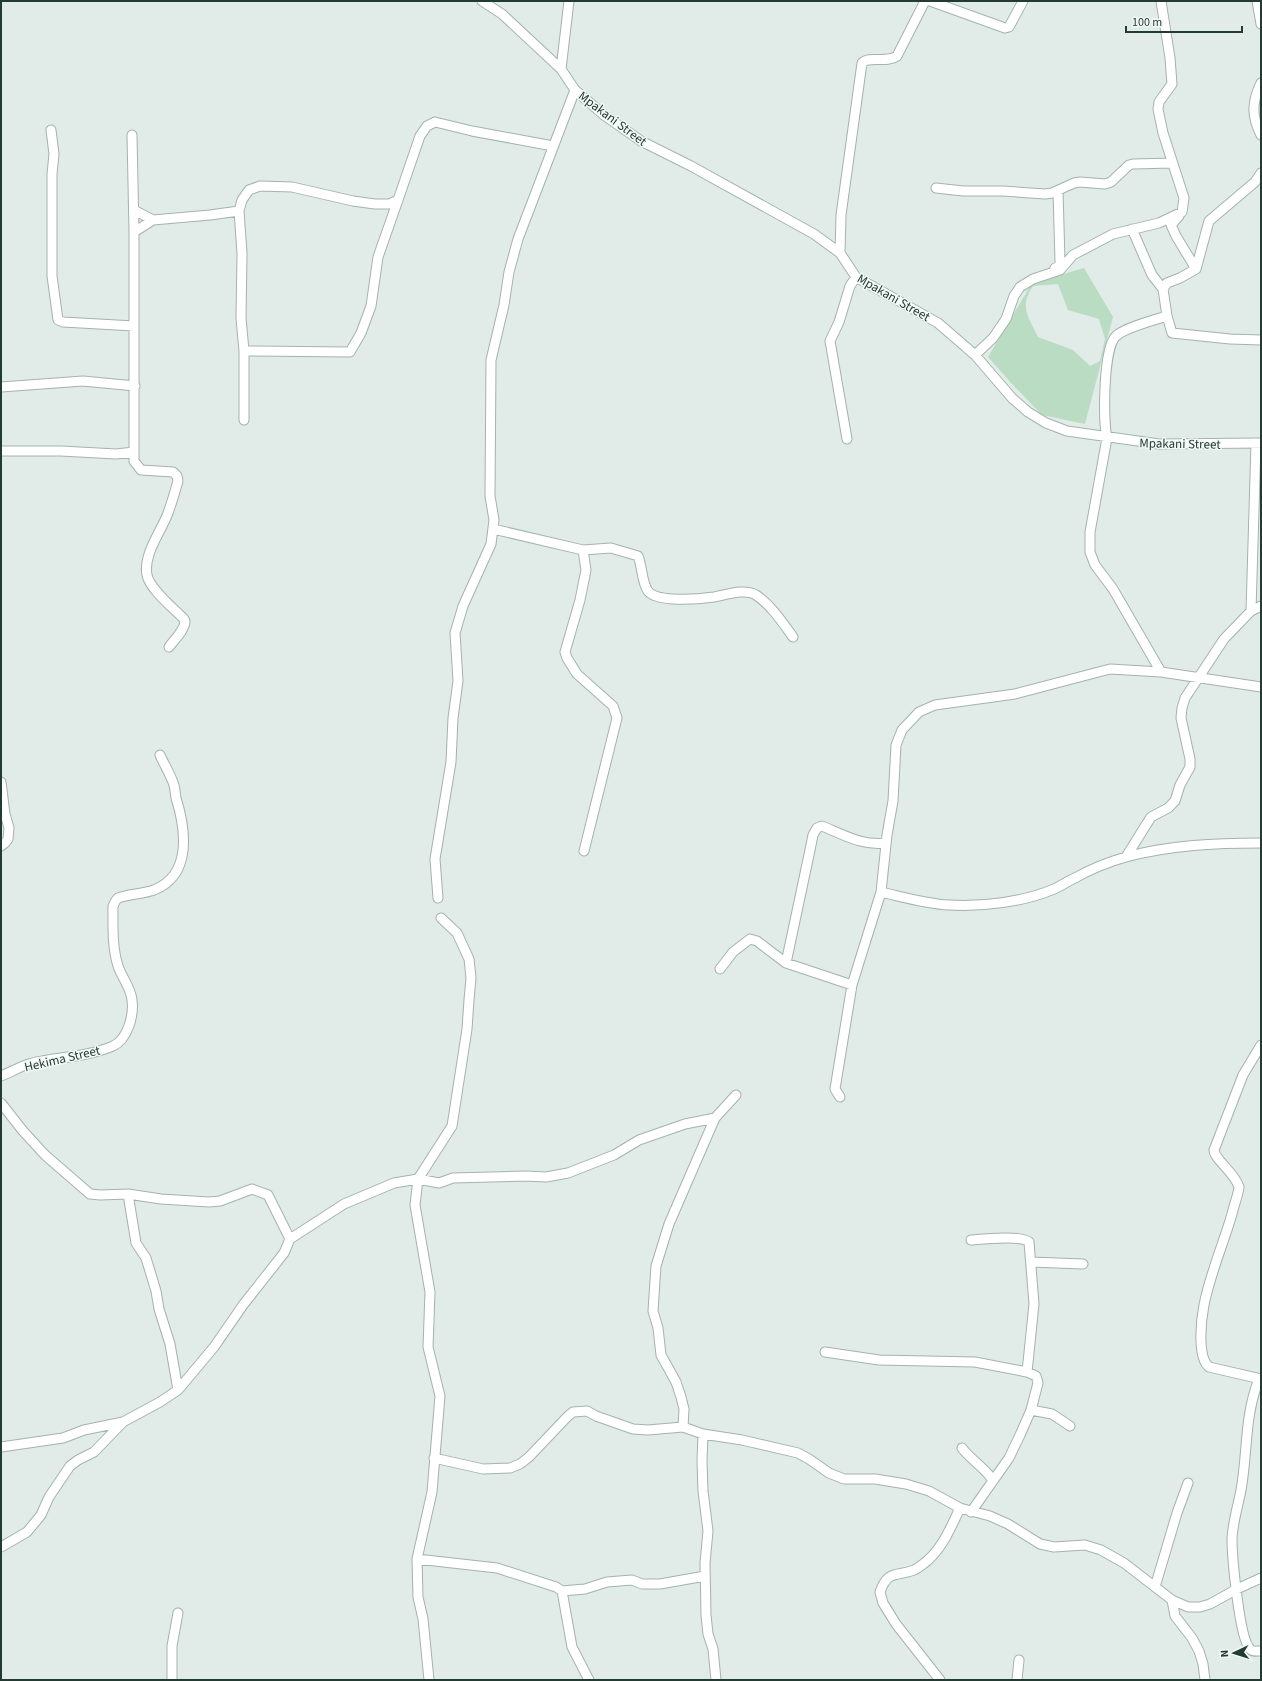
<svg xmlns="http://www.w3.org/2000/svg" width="1262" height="1681" font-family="'Source Sans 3',sans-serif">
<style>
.green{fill:#badcc3;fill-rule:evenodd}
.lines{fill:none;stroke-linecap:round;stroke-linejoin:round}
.minor-casing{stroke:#a4b3ae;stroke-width:11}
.minor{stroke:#fff;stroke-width:9}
.labels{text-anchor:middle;stroke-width:3;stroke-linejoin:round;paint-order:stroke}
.street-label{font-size:13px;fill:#223c34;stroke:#f2f8f5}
</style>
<rect width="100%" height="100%" fill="#e1ebe7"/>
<path class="green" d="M1084,268L1113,317L1085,424L1042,415L1013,385L988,357L1032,283ZM1058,284L1068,310L1099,319L1105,339L1100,361L1090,366L1073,350L1038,337C1028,316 1019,307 1033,286Z"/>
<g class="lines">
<g class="minor-casing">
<path id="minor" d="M482,1L502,14L561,69L575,90L604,115L641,141L691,166L814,234L840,253L856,277L938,323L975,355L1012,398L1028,412L1046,423L1067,431L1159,444L1261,443
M930,1L1005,28L1009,27L1023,1
M1257,1L1261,24
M561,69L569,1
M1261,83C1252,102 1251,115 1261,135
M51,130L54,154L52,174V276L58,320L63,322L134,326
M132,135L134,232
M936,188L963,191H1003L1045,194L1052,193L1074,183L1080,182L1105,184L1111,182L1129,165L1133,164L1172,163
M134,210L153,220
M1179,216L1171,225L1176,236L1196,269L1180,278L1167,283L1163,289L1167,316L1172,333L1230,339L1261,340
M1132,229L1152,275L1163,289
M840,253L841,215L862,63C870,55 886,64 897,56L925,1
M1055,268L1060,266V261L1058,191
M1196,269L1209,221L1255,182L1261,173
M244,351L350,352L361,333L371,306L378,257L398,200
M975,355L993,338L1006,319L1014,296L1020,287L1033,279L1060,270L1073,255L1113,234L1159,223L1182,212L1184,198L1163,133L1158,109L1159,102L1172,84L1170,58L1161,1
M1,387L83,381L135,386
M244,420V351L241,318L242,253L239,211L242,200L249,190L260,186L292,187L353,201L375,204H389L398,200L420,136L427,126L435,122L472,131L553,146
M847,439L830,341L839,322L850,286L856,277
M1,451H61L116,454L134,452
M493,529L583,550L586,570L580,600L565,652L567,658L577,674L613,706L617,718L584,851
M583,550L611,548L638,556C642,565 642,584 648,591C657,603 700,599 714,597C726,595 745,588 756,595C771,605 783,623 793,637
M1251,611L1256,443
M169,647C174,640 185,630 185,621C185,617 150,592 147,575C143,554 161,532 168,513C172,502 175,492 178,481L177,476L173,472L141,470L134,461V232L153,220L210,215L239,211
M1161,672L1113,589L1095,565L1090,552V532L1107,438C1103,421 1103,348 1116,336C1124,328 1154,320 1167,316
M1,782L5,814L9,828L8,839L5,843L1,846
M1126,857L1151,817L1168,808L1175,801L1180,785L1190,767V759L1181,718L1182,708L1185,698L1224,639L1251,611L1261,606
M881,892C903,897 926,904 949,905C981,907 1024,902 1054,889C1061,886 1068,881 1075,878C1091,869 1108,862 1126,857C1170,845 1216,843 1261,843
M438,898L435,859L451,762L453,718L458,681L455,633L463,606L491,544L494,520L490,496L491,360L504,305L509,272L518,239L575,90
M786,963L810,850L813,835L817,828L822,826C844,835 862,846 886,843
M720,969L733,952L750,939L757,941L786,963L852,985
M1261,1045L1243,1075L1214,1150C1214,1159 1235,1173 1239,1187C1238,1196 1234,1205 1232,1214C1223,1245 1210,1274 1204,1305C1201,1320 1197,1357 1209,1367L1261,1379
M1,1076C11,1072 21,1066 32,1063C58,1057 88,1057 113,1046C128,1039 134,1015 132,1000C131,988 122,978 118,966C112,947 113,926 113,906C115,903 115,900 118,898C128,894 143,894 154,890C192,875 186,830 176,798C175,792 175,785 172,780C169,772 164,764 160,755
M840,1097L835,1089L852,985L881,892L887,835L893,801L896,745L902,730L919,712L935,705L1015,694L1110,669L1161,672L1261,687
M1,1103L23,1131L45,1155L90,1194L100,1195L128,1194L161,1199L209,1202L220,1201L252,1189L268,1195L290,1239
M128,1194L136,1243L146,1258L156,1291L159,1309L170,1344L178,1390
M971,1240C983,1239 1021,1235 1029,1242L1034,1304L1027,1372
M1031,1262L1083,1264
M825,1352L879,1360L975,1362L1027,1372L1036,1376L1038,1383L1031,1410L1020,1435L1009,1458L971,1512
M1259,1379C1244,1417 1248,1451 1241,1490C1238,1506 1233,1521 1232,1538C1232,1555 1239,1638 1250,1649C1252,1652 1257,1651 1261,1651
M1031,1410L1052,1414L1070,1426
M683,1427L684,1409L681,1397L676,1382L661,1355L658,1328L653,1311L656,1266L669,1224L715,1118L736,1095
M703,1434L702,1461L703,1491L708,1531L705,1563L706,1615L708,1634L713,1649L716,1680
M1,1447L63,1438L84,1430L123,1422L160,1402L178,1390L214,1347L243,1305L284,1253L290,1239L344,1204L394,1183L418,1179L439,1183L453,1178L526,1176L546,1177L568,1173L614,1155L639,1140L685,1124L715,1118
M962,1448C971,1460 984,1467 992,1479
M434,1458L483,1469L510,1468L520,1464L529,1457L568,1416L573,1412L587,1411L596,1416L633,1429L648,1430L683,1427L703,1434L742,1440L798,1453L809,1459L829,1473L844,1479H875L906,1484L929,1491L960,1508L990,1516L1008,1524L1040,1544L1054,1547L1085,1545L1101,1550L1124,1563L1172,1600L1188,1607H1200L1210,1604L1237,1589L1261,1578
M1,1547L27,1532L41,1515L49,1497L70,1466L78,1460L94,1452L123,1422
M417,1559L497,1568L556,1587L562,1591L585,1589L607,1582L632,1580L642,1584H660L705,1576
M1155,1587L1177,1513L1188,1483
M562,1591L572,1647L589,1680
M1172,1600L1175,1616L1192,1638L1199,1651L1203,1664L1205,1680
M172,1680V1646L178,1613
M429,1680L423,1619L418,1597L417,1559L432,1492L440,1396L428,1347L430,1292L415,1205L418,1179L452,1126L467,1029L469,1000L471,978L469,959L457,933L441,918
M940,1680L896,1624L883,1603L880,1592C888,1569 897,1577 914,1570C919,1568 923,1564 927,1561C943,1547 951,1527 960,1508
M1017,1680L1019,1660"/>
</g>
<use href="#minor" class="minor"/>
</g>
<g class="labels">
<g class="street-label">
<text transform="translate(613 118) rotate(37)" y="5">Mpakani Street</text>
<text transform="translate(894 297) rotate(30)" y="5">Mpakani Street</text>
<text transform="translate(1180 443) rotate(1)" y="5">Mpakani Street</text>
<text transform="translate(62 1058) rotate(-13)" y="5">Hekima Street</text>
</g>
</g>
<rect width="1262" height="1681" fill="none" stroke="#223c34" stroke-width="4"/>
<g transform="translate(1234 1653) rotate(266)" stroke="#f2f8f5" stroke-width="3" paint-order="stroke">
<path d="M0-3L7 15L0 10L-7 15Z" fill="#223c34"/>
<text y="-6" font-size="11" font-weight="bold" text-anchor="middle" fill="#223c34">N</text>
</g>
<path d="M1126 26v6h116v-6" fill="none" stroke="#223c34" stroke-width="2"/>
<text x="1132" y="26" font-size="12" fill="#223c34" stroke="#f2f8f5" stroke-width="3" paint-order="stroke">100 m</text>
</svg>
